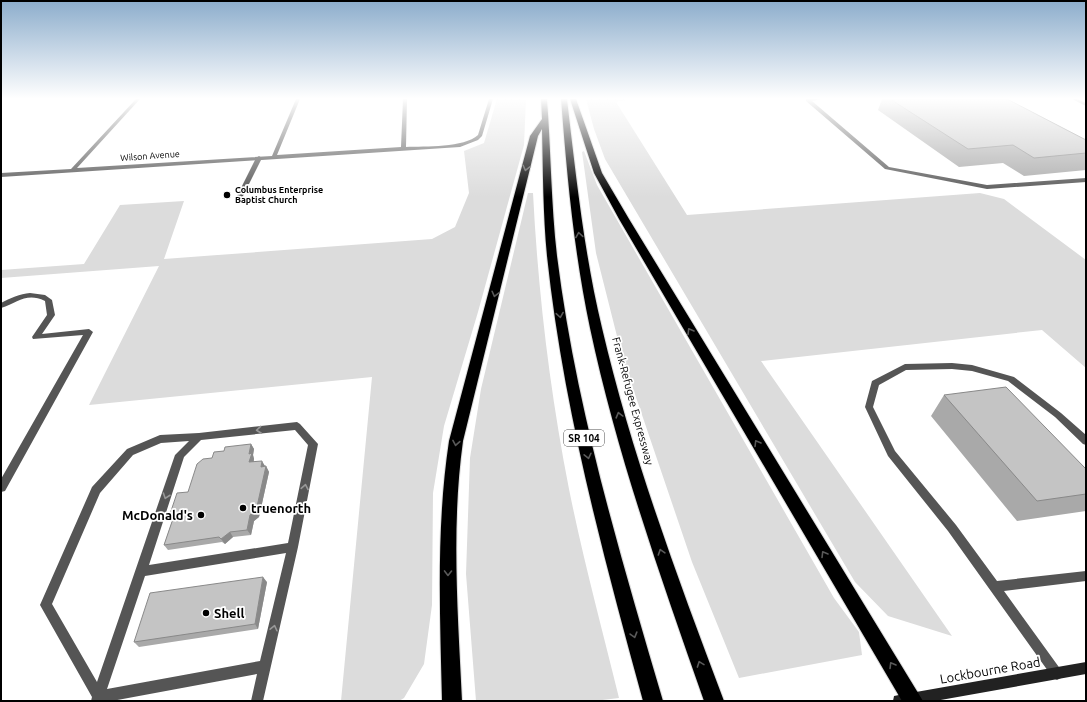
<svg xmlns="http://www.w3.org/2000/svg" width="1087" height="702" font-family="Ubuntu,sans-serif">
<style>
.green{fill:#dcdcdc}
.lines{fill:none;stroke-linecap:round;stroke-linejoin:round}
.highway-casing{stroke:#dbdbdb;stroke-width:2}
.lane{fill:#555;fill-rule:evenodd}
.street{fill:#555;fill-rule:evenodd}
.secondary{fill:#222;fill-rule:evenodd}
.highway{fill:#000;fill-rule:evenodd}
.wall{fill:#a9a9a9}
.shaded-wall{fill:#898989}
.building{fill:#c4c4c4;stroke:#898989}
.oneway{stroke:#595959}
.oneway2{stroke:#999}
.poi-dot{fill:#000;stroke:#fff;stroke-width:1.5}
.labels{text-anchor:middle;stroke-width:3.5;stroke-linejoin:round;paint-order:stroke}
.far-street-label{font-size:9px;fill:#000;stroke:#fff}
.far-poi-label{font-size:9px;font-weight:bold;fill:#000;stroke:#fff;text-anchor:start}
.shield{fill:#fff;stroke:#4c4c4c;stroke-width:1}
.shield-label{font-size:10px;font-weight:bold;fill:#000}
.street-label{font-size:11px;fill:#000;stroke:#fff}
.near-poi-label{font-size:13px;font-weight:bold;fill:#000;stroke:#fff;text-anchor:start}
.near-street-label{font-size:13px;fill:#000;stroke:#fff}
</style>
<rect width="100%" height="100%" fill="#fff"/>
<path class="green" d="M497,99H526L524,145L478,312L444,426L433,493L432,605L424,664L404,698L399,701H341L372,377L89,405L159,266L1,278V270L84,264L120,205L184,201L164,259L432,239L455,227L469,193L464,151L484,143Z
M586,99H630L616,102L687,215L980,193L1004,199L1086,260V368L1042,330L761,361L952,636L888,616L855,582L605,159L594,129Z
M584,151L597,185L834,598L859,632L862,655L739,678L692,562L622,356L596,253L582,152Z
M528,193H533C538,292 550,392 569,489C583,559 602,628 619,698L594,701H476L466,574L470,458L481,389Z"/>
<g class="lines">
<g class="highway-casing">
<path id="highway" d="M541,99H547C551,151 551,204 557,256C576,408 620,555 663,701H643C603,555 563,407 547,256C543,214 543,172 542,129L538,136L463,441C451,527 458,615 462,701H442C440,614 436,527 449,441L530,136L542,119Z
M561,99H567C576,176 584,253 602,328C632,456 678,579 724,701H704C661,578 617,455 590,328C574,252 567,176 561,99Z
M570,99H576L602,173L629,219L923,701H902L619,219L594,173Z"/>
</g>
<path class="lane" d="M806,99H821L812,101L889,167L987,185L1086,178V182L987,189L885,169L806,101Z
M259,156L262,158L242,198L237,199L236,198L256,158Z
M30,293L45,295L52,300L55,315L42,334L89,329L93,332L5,491L1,492V479L83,335L33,339L32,337L47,315L45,301C26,292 18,303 1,308V303C10,298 20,294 30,293Z
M952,363L972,365L1014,377L1061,413L1086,435V445L1083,444L1055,417L1008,381L972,371L952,369L906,370L879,385L873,407L895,451L956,525L997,581L1086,571V581L1004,591L1061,670L1063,674L1061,678L1057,680L1053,678L948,531L888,456L865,407L872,381L905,364Z
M297,422L300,424L318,444L298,547L263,701H251L257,674L112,701H91L92,697L40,605L92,487L127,449L160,435L199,433ZM295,430L308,445L288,543L149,565L184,457L201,440ZM189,441L175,455L97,682L52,604L100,493L133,455L161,443ZM286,553L260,661L107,689L145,576Z"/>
<path class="street" d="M136,99H140L77,168L272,156L296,99H300L277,155L401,147L403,99H407L406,147C425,146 464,148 478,135L489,99H493L482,136L478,140L460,147L1,177V173L71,169Z
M1072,99H1077L1086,103V106Z"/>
<path class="secondary" d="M1086,662V674L935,701H893L894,696L899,695Z"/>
<use href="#highway" class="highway"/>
</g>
<path class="wall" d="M882,99H1007L1086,140V170L1024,176L1003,163L959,167L878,110Z
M944,395L1086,469V511L1017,521L931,416Z
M251,444L254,449L253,455L254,459V462L266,466L269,472L259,517L254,521L251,535L233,537L225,544L222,542L168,550L164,545L173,518L170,514L188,492L212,458L224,451Z
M267,582L258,629L139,647L134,642Z"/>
<path class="shaded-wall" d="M251,444L254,449L253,455L254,459L252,467L249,462V454Z
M262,461L265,466L264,472L261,467Z
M266,466L269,472L259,517L254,521L251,535L247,530L250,515Z
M175,513L174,519L170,514Z
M230,532L233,537L225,544L221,539Z
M263,577L267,582L258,629L255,624Z"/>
<path class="building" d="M890,99H1007L1086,140V153L1034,158L1013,145L968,149Z
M1006,387L1086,469V494L1037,501L944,395Z
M251,444L249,454L252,453L249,462L262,461L261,467L266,466L256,511L250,515L247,530L230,532L221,539L219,537L164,545L175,513L170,514L177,493L188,492L197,464L203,459L212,458L214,452L224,451L225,447Z
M263,577L255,624L134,642L150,593Z"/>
<defs><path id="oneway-chevron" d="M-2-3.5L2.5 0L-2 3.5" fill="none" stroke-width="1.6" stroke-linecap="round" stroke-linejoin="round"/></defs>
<g class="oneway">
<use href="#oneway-chevron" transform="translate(526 168) rotate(104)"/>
<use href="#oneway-chevron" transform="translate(579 235) rotate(-99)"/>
<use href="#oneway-chevron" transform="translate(495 294) rotate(104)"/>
<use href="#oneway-chevron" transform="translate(560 315) rotate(81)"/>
<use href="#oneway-chevron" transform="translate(690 331) rotate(-121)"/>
<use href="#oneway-chevron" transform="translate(619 415) rotate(-105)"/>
<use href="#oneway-chevron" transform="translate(456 443) rotate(100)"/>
<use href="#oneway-chevron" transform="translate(757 443) rotate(-121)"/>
<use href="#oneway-chevron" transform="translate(588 456) rotate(77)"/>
<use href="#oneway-chevron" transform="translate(661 552) rotate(-108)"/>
<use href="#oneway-chevron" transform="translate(824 554) rotate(-121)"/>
<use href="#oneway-chevron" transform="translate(448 573) rotate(91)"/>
<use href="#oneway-chevron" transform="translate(634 635) rotate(74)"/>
<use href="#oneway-chevron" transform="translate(700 664) rotate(-110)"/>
<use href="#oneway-chevron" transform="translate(892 665) rotate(-121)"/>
</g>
<g class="oneway2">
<use href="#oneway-chevron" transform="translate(259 430) rotate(174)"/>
<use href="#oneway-chevron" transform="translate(305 487) rotate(-79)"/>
<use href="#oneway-chevron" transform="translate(166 496) rotate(109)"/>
<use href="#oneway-chevron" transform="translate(274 628) rotate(-77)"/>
</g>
<linearGradient id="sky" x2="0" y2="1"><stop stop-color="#8cadcc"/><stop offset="0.5" stop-color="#fff"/><stop offset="1" stop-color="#fff" stop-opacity="0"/></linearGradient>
<rect width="1087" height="197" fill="url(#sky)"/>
<g class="poi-dot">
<circle cx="227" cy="195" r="4"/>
<circle cx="243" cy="508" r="4"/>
<circle cx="201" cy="515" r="4"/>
<circle cx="206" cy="613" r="4"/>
</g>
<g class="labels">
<g class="far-street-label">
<text transform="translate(150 156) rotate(-4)" y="3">Wilson Avenue</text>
</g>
<g class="far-poi-label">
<text x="235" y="193">Columbus Enterprise<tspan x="235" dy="10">Baptist Church</tspan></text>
</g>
<rect class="shield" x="564" y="430" width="40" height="16" rx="3"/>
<g class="shield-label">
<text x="584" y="442">SR 104</text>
</g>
<g class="street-label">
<text transform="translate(633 401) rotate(75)" y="4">Frank-Refugee Expressway</text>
</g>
<g class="near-poi-label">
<text x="251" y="513">truenorth</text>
<text x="193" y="520" text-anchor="end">McDonald's</text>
<text x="214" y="618">Shell</text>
</g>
<g class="near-street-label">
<text transform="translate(990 670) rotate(-10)" y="5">Lockbourne Road</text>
</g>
</g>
<rect width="1087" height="702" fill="none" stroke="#000000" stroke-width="4"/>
</svg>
